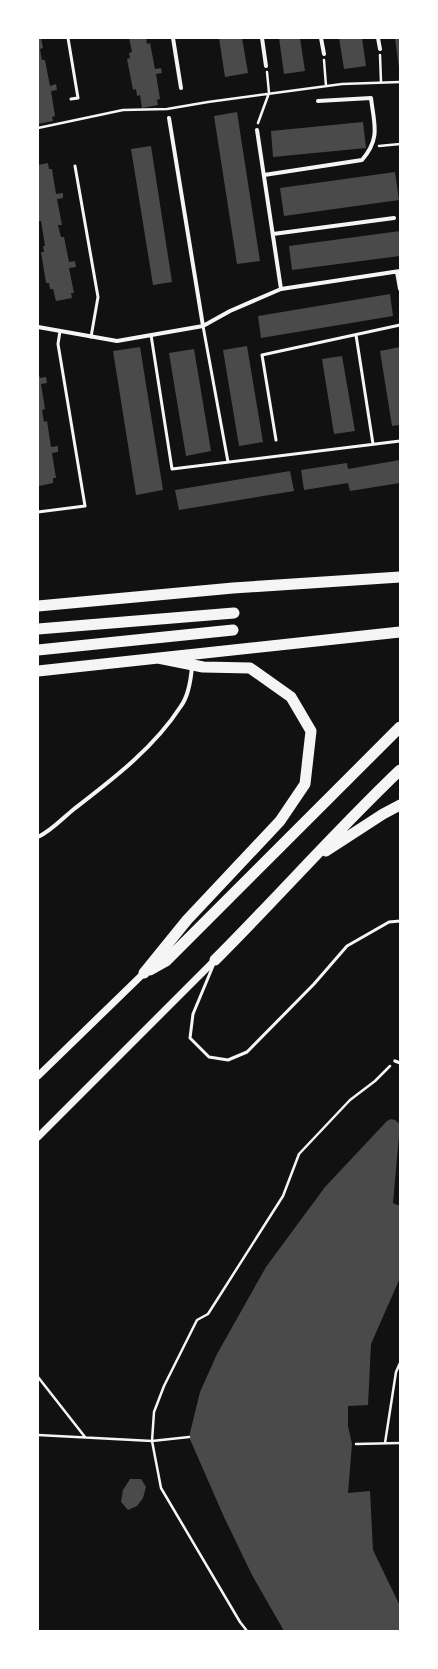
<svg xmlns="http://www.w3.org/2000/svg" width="438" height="1669" font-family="'IBM Plex Sans',sans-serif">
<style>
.building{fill:#4a4a4a}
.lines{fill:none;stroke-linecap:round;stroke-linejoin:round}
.path{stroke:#f5f5f5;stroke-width:2.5}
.service{stroke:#f5f5f5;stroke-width:3}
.pedestrian{stroke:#f5f5f5;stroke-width:3.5}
.minor{stroke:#f5f5f5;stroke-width:4}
.tertiary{stroke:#f5f5f5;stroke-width:7}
.trunk{stroke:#f5f5f5;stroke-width:11}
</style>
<rect width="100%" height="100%" fill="#111"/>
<path class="building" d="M38,38H41L43,48L40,49L42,60H45L50,86L56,84L57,90L51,91L55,116L52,117L53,121L38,124Z
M129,38H146L147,44L150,43L155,69L161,68L162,73L156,74L160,99L157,100L158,105L142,108L140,95L137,96L136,89L133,90L127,59L130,58L129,53L132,52Z
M219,38H242L248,73L225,77Z
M279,38H300L305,71L284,74Z
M339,38H362L366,66L344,69Z
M395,38H400V68H399Z
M237,112L260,261L237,264L214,116Z
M363,122L366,148L273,157L271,131Z
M151,146L172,282L153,285L131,149Z
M48,163L49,169H52L56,194L63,193V198L57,199L62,225H58L61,237H64L69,262L75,261L76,267L69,268L74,293H71L72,298L56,301L53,289H50L49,283H46L41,252H44L43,246H45L41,221H38V165Z
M395,172L399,200L284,216L280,188Z
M400,231V256L292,270L289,246Z
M390,294L393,316L261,338L258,316Z
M247,346L263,442L239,446L223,350Z
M140,347L163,490L136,495L113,351Z
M400,347V425L392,426L380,351Z
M194,349L211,451L186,456L169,353Z
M342,356L355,431L334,434L322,359Z
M38,372L40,378L46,377L47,383L41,384L45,409L42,410L44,422L47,421L51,447L58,446V452L52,453L56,478H53V483L39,486Z
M400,460V483L350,491L348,483L304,490L301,470L347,463L348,469Z
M290,471L294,491L179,510L175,490Z
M391,1119L395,1120L400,1124L393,1203L400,1206V1278L371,1344L368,1405L348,1406V1426L352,1444L348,1493L370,1491L373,1550L400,1606V1631H284L252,1575L224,1517L189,1437L200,1392L217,1354L266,1267L325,1187L387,1121Z
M130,1479H141L146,1487L143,1498L137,1506L128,1510L121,1502L123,1490Z"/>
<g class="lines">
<path class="path" d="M380,55L381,82
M324,60L326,86
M258,123L269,93L267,72
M38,128L123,110L167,109L208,102L342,84L400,82
M379,146L400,144
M38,1377L85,1437
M38,1435L152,1441L189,1437
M385,1443L396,1372L400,1363
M356,1444L400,1443
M247,1631L240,1622L161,1488L152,1441L154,1412L164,1386L197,1320L208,1314L283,1196L299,1154L350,1100L375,1081L390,1066"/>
<path class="service" d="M68,38L78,98L71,99
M75,166L98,297L91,337
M203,326L228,462
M151,335L172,469L400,441
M356,335L373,444
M276,440L262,355L400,325
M38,512L85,506L58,344L60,331
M213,966L193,1014L190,1038L209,1057L228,1060L247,1052L314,984L347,946L389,922L400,921"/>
<path class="pedestrian" d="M395,1061L400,1063"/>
<path class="minor" d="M173,38L181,88
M262,38L266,66
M321,38L324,54
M378,38L380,49
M169,118L203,326
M257,130L281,289
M264,175L362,160C381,138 374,124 371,98L318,101
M273,234L394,218
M397,272L400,289
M38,327L117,341L203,326L230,311L281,289L400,271
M38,837C51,831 63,818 74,809C113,779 154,748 181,706C189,695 191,679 192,666"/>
<path class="tertiary" d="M38,1076L144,973
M38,1137L215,960"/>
<path class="trunk" d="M38,606L233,588L400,577
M38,629L234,613
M38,650L233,630
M38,671L400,632
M326,851L383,814L400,805
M215,960C278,897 336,831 400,770
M150,970L166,961L400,727
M144,973L187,920L280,821L305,784L311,731L291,697L250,668L203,667L158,658"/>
</g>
<rect width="438" height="1669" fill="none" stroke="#ffffff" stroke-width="78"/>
</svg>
